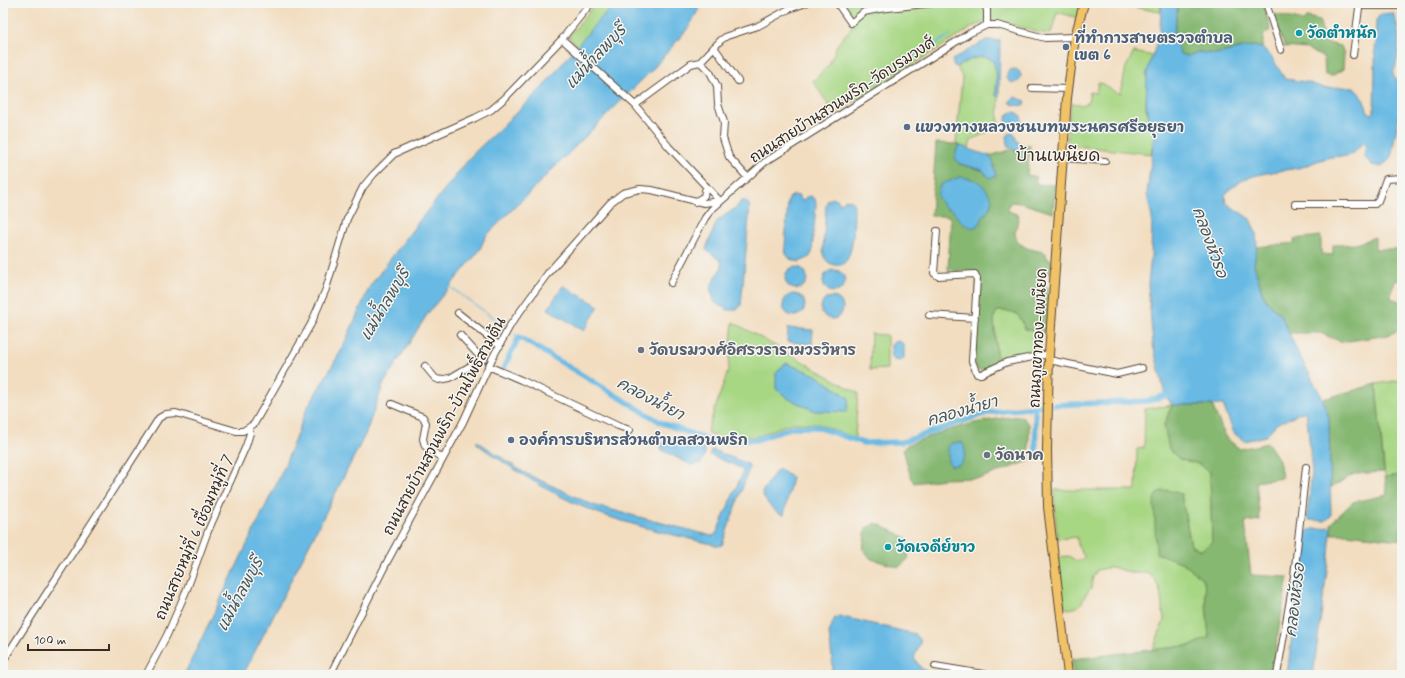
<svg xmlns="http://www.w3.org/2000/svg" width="1405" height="678" font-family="Mynerve,'Playpen Sans Thai',sans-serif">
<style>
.green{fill:#a8d784;stroke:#728051}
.forest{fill:#86b872;stroke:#607148;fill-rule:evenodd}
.water{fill:#68b9e3;stroke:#527280}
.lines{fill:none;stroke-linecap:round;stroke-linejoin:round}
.stream{stroke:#68b9e3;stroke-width:1.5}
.canal{stroke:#68b9e3;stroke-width:5.5}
.minor-casing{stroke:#564536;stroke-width:8}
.major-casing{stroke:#564536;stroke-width:10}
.minor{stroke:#fff;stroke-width:6}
.major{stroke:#f1c369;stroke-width:8}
.culture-dot{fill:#0f9aa8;stroke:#f6f6f2;stroke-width:1.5}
.service-dot{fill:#5c6f8a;stroke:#f6f6f2;stroke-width:1.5}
.worship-dot{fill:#6b7280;stroke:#f6f6f2;stroke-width:1.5}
.labels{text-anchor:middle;stroke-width:3;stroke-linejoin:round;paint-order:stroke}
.culture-label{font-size:15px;font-weight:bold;fill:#0d838f;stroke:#f6f6f2;text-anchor:start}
.service-label{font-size:15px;font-weight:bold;fill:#4e5e75;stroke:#f6f6f2;text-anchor:start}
.street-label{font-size:15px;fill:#3b2a1e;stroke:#f6f6f2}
.worship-label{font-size:15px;font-weight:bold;fill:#5b616d;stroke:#f6f6f2;text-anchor:start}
.water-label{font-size:16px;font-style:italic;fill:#485559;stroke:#f6f6f2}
.quarter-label{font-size:17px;fill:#3b2a1e;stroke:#f6f6f2}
</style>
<rect width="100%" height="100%" fill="#f6f6f2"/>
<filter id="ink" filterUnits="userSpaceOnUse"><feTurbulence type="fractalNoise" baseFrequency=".025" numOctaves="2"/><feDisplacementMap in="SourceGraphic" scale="8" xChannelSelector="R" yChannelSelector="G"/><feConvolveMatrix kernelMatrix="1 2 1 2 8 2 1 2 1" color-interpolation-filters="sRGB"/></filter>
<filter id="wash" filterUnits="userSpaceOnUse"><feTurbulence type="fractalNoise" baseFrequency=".012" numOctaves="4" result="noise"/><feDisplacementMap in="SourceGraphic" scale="16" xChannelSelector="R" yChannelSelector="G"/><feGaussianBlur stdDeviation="0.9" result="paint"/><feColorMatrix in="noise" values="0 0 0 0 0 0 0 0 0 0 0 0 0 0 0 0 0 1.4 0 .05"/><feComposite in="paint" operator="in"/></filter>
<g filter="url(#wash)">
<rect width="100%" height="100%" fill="#f2ddc0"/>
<path class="green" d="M596,3H616L578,46L570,39V35Z
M841,3H1082L1078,18L1057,12L1051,34C1031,33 1016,23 998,22C990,21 983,23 976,25L835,113L833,112L813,81L829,65L837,45L854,24Z
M1111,3H1161L1160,12Z
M1134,52L1153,56L1147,72L1146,107L1154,136L1151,154L1067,145L1069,116L1072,103L1083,105L1088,103L1090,92L1096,93L1098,83C1107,83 1112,93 1121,93L1126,67Z
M984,56C1001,60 996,81 996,96L999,97L998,127L971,140L969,149L956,144L962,77L957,67L968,60Z
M997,311C1014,311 1019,311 1025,329L1040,331L1038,353L1017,356L997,363L994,317Z
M733,322L858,393L855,438L818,424L792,423L755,437H715L707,432L728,371Z
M871,334L887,335V369L870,370Z
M1402,380V475L1385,477L1376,384Z
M1172,405L1164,425L1179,459L1199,464L1210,472L1212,543L1201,550L1191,546L1181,494L1183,563L1204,580L1209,637L1193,645L1153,650L1164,620L1160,591L1155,579L1147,573H1131L1112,567L1097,570L1093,577L1091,588C1080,598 1087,607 1068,609L1064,606L1058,557L1069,556L1076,561L1083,560L1084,556L1078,547L1077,537L1057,539L1054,490H1136L1137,449L1144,448L1145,409Z"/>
<path class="forest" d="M1178,3H1263L1271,30L1264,34L1262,48L1252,46L1216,54L1198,52L1188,56L1180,54L1174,34Z
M1275,14L1303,21L1307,17L1319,20L1323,33L1322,42L1341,46L1344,54L1343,69L1332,76L1325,75L1324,58L1307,49L1285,47L1273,17Z
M936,143L956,144L961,146L957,148L959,164L982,170L987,176L993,161L989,156L1010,150L1021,152L1024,150V145H1030L1027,175L1036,177V184L1055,185L1053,213L1021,203L1010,202L1008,211L1019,215L1015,233L1017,242L1027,248L1046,253V259L1052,260L1051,273H1038L1037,286L1049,287L1046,333L1025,329C1019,311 1014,311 997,311L994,317L997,363L982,370H978L976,367L975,360L977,273L948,270L951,217L931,215ZM989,210L982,216L962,223L953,211Z
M1321,236V254L1333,255V245L1356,244L1375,237V249H1402V281L1396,280L1391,292V298L1402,302V329L1388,335L1342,342L1320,333H1288L1281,315L1267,302L1262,293L1254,264L1257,247L1295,243L1294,239Z
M1376,384L1384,472L1354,474L1330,488L1329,418L1323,399Z
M1172,405H1212L1226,438L1240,449L1268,443L1279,460L1282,478L1256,482L1260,520L1245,522L1251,575L1288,577L1271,675H1073L1072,659L1193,645L1209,637L1204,580L1183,563L1156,553L1154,499L1158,492L1168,490L1181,494L1191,546L1201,550L1212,543L1210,472L1199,464L1179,459L1169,449L1164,425Z
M1021,416L1029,424V461L981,478L944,479L914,483L911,478L903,449L907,445C948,429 977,420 1021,416Z
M1402,475L1401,540L1346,534H1331V523L1353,502L1387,495L1385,477Z
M876,523L905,537L909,544L908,559L899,567L871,559L863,549L866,528Z"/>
<path class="water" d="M616,3H702L689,27L651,71L486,236L479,251L428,313L384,383L365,435L243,675H184L282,472L307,408L341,351L370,286L419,221L473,154L542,88L596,23Z
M1162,3H1178L1174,34L1180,54L1188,56L1198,52L1216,54L1252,46L1262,48L1271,56L1285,79L1307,82L1324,88L1342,87L1354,88L1363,98L1368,112L1372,114L1374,113L1376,20L1381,14L1393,13C1401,31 1400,56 1393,74L1402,88V98L1391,158L1382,167L1372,165L1364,157L1366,144L1362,143C1347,163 1346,153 1327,158C1317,160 1308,166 1298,168C1272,173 1243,172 1225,195L1226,203L1250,219L1256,233L1257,247L1254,264L1262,293L1267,302L1281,315L1297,351L1323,399L1329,418L1331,516L1325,521L1309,520L1307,517L1312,472L1307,417L1305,411L1276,424L1266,436L1244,441L1234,433L1223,405H1172L1165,395L1153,345L1148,284L1151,256L1152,218L1147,194L1154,136L1146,107L1147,72L1159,36Z
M986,40L1000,41L999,97L996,96C996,84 999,66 990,58C977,55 968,60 957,67L954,66L952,60Z
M1007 76a7 7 0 1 1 14 0a7 7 0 1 1-14 0Z
M1014,97L1026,101L1025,105C1020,106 1013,106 1009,102Z
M1006 120a8 8 0 1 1 16 0a8 8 0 1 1-16 0Z
M1010,133L1014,134L1018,143L1024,145V150L1021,152L1008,147L1007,136Z
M961,146L989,156L993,161L996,176L991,179L982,170L960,164L955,158L957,148Z
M959,177C979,179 982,182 992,199L989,210L982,216L981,223L973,228L962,223L953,211L944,207L937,196L940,185Z
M794,195L799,196L802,201L806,197L811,196L815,199L816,204L812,253L809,258L799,262L790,259L786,254L785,247L788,201L790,197Z
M833,198L837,199L840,204L844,200C850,198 854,201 854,207C853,221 857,280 828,262L824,257L823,250L826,205L828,200Z
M741,201H746L750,206L741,306L735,310H728L715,303L710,288L722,266L721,261L706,250L707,246L717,221L737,207Z
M785 278a11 11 0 1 1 22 0a11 11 0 1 1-22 0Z
M823 281a11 11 0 1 1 22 0a11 11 0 1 1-22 0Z
M564,286L599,306L584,331L548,309L562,287Z
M783 305a11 11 0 1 1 22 0a11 11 0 1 1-22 0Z
M821 308a11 11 0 1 1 22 0a11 11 0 1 1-22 0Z
M788,328L813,330L812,344L787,342Z
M895,341L901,342L904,346V358L901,361L894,360L891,355V345Z
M786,363L816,375L849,398L847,412L815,411L789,399L776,389V373Z
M670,436L705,448V454L701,463L691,465L662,450L661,445L666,438Z
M477,441L523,472L593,505L712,536L716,534L743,472L741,468L710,455L711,451L713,450L748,464L749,469L722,545L719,546C676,535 631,526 590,510C549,493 512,469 477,444Z
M962,442C967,450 966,458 959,465L952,466L948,462V447L952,443Z
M780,469L792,478L784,515C775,514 764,501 762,492L776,471Z
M1328,527L1331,528L1329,556L1313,675H1287L1305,533C1310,527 1321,530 1328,527Z
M839,616L915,634L921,640L914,658L921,668L933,675H830L833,667L829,633L834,619Z"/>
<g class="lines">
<path class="stream" d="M835,107L950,35
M449,286L506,327
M515,334L519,337"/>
<path class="canal" d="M504,367L519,337L662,423L712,441L756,440L793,427H817L863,443L902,442L987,413L1042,406
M1054,405L1148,401L1171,394
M1035,407L1036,454"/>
</g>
</g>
<g filter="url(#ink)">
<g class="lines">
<g class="minor-casing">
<path id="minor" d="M837,3L851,23L864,12L879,9L934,3
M984,3L987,10V25
M1266,3L1281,50
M562,39L635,105L669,147L720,201
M714,47L738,81
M1353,55L1359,8L1361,6H1402
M700,62L721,40L727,36L758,26L789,9L806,3
M1032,88L1068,89
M635,105L691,64L700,62L710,72L717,86L718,104L724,122L723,138L729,157L747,177
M1063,158L1105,161
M695,202L704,196L706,186
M1295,204H1375L1378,201L1386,179L1402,178
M937,231L934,273L938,276L975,274L977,278L972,361L977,374H981L1007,362L1049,354
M671,283L705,218L711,210L765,162L970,33L987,25H997L1045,38L1075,37
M458,313L500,346
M929,315L975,318
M460,335L482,359H484
M1049,360L1117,374L1142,368
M425,366L435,378L439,380L450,378L482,359
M488,366L521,380L618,426L630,430
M392,404L423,417L426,423L423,439L425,446L443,459
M3,661L159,418L166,414L176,413L236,431H243L254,424L311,324L326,289L347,219L363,187L373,175L394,154L475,118L491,110L505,98L562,39L591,3
M935,666L989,675
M146,675L167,635L187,589L208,531L246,446L250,433L249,428
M330,675L388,560L463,422L492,359L511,324L548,273L610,203L623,193L640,189L652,190L704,203L720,201
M1277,675L1294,576L1306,467"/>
</g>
<g class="major-casing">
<path id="major" d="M1068,675L1048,507L1047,449L1049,354L1067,98L1075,37L1084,3"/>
</g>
<use href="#minor" class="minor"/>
<use href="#major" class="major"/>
</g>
</g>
<g class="culture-dot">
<circle cx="1299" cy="33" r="4"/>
<circle cx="888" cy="547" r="4"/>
</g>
<g class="service-dot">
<circle cx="1066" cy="47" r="4"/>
<circle cx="907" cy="127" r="4"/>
<circle cx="511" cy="440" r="4"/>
</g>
<g class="worship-dot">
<circle cx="641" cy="350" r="4"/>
<circle cx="987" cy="455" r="4"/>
</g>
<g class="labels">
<g class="culture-label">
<text x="1307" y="38">วัดตำหนัก</text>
<text x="896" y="552">วัดเจดีย์ขาว</text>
</g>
<g class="service-label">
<text x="1074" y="43">ที่ทำการสายตรวจตำบล<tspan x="1074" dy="17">เขต 6</tspan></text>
<text x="915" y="132">แขวงทางหลวงชนบทพระนครศรีอยุธยา</text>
<text x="519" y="445">องค์การบริหารส่วนตำบลสวนพริก</text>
</g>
<g class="street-label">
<text transform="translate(842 100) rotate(-33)" y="5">ถนนสายบ้านสวนพริก-วัดบรมวงศ์</text>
<text transform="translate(1038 338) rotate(-87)" y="5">ถนนภูเขาทอง-เพนียด</text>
<text transform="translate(444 426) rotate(-62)" y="5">ถนนสายบ้านสวนพริก-บ้านโพธิ์สามต้น</text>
<text transform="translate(194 537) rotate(-67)" y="5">ถนนสายหมู่ที่ 6 เชื่อมหมู่ที่ 7</text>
</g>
<g class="worship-label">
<text x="649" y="355">วัดบรมวงศ์อิศรวรารามวรวิหาร</text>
<text x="995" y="460">วัดนาค</text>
</g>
<g class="water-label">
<text transform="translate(595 56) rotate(-47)" y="6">แม่น้ำลพบุรี</text>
<text transform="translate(1211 242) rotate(70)" y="6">คลองหัวรอ</text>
<text transform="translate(384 304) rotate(-59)" y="6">แม่น้ำลพบุรี</text>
<text transform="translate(651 398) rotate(28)" y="6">คลองน้ำยา</text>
<text transform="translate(962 410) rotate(-16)" y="6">คลองน้ำยา</text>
<text transform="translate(239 594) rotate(-62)" y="6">แม่น้ำลพบุรี</text>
<text transform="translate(1294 600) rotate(-83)" y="6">คลองหัวรอ</text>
</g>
<g class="quarter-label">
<text x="1058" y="161">บ้านเพนียด</text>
</g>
</g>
<rect width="1405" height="678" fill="none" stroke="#f6f6f2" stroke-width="16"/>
<path d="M28 644v6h81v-6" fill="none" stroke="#3b2a1e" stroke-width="2"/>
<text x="34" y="644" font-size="12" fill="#3b2a1e" stroke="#f6f6f2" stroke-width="3" paint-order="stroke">100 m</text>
</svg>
